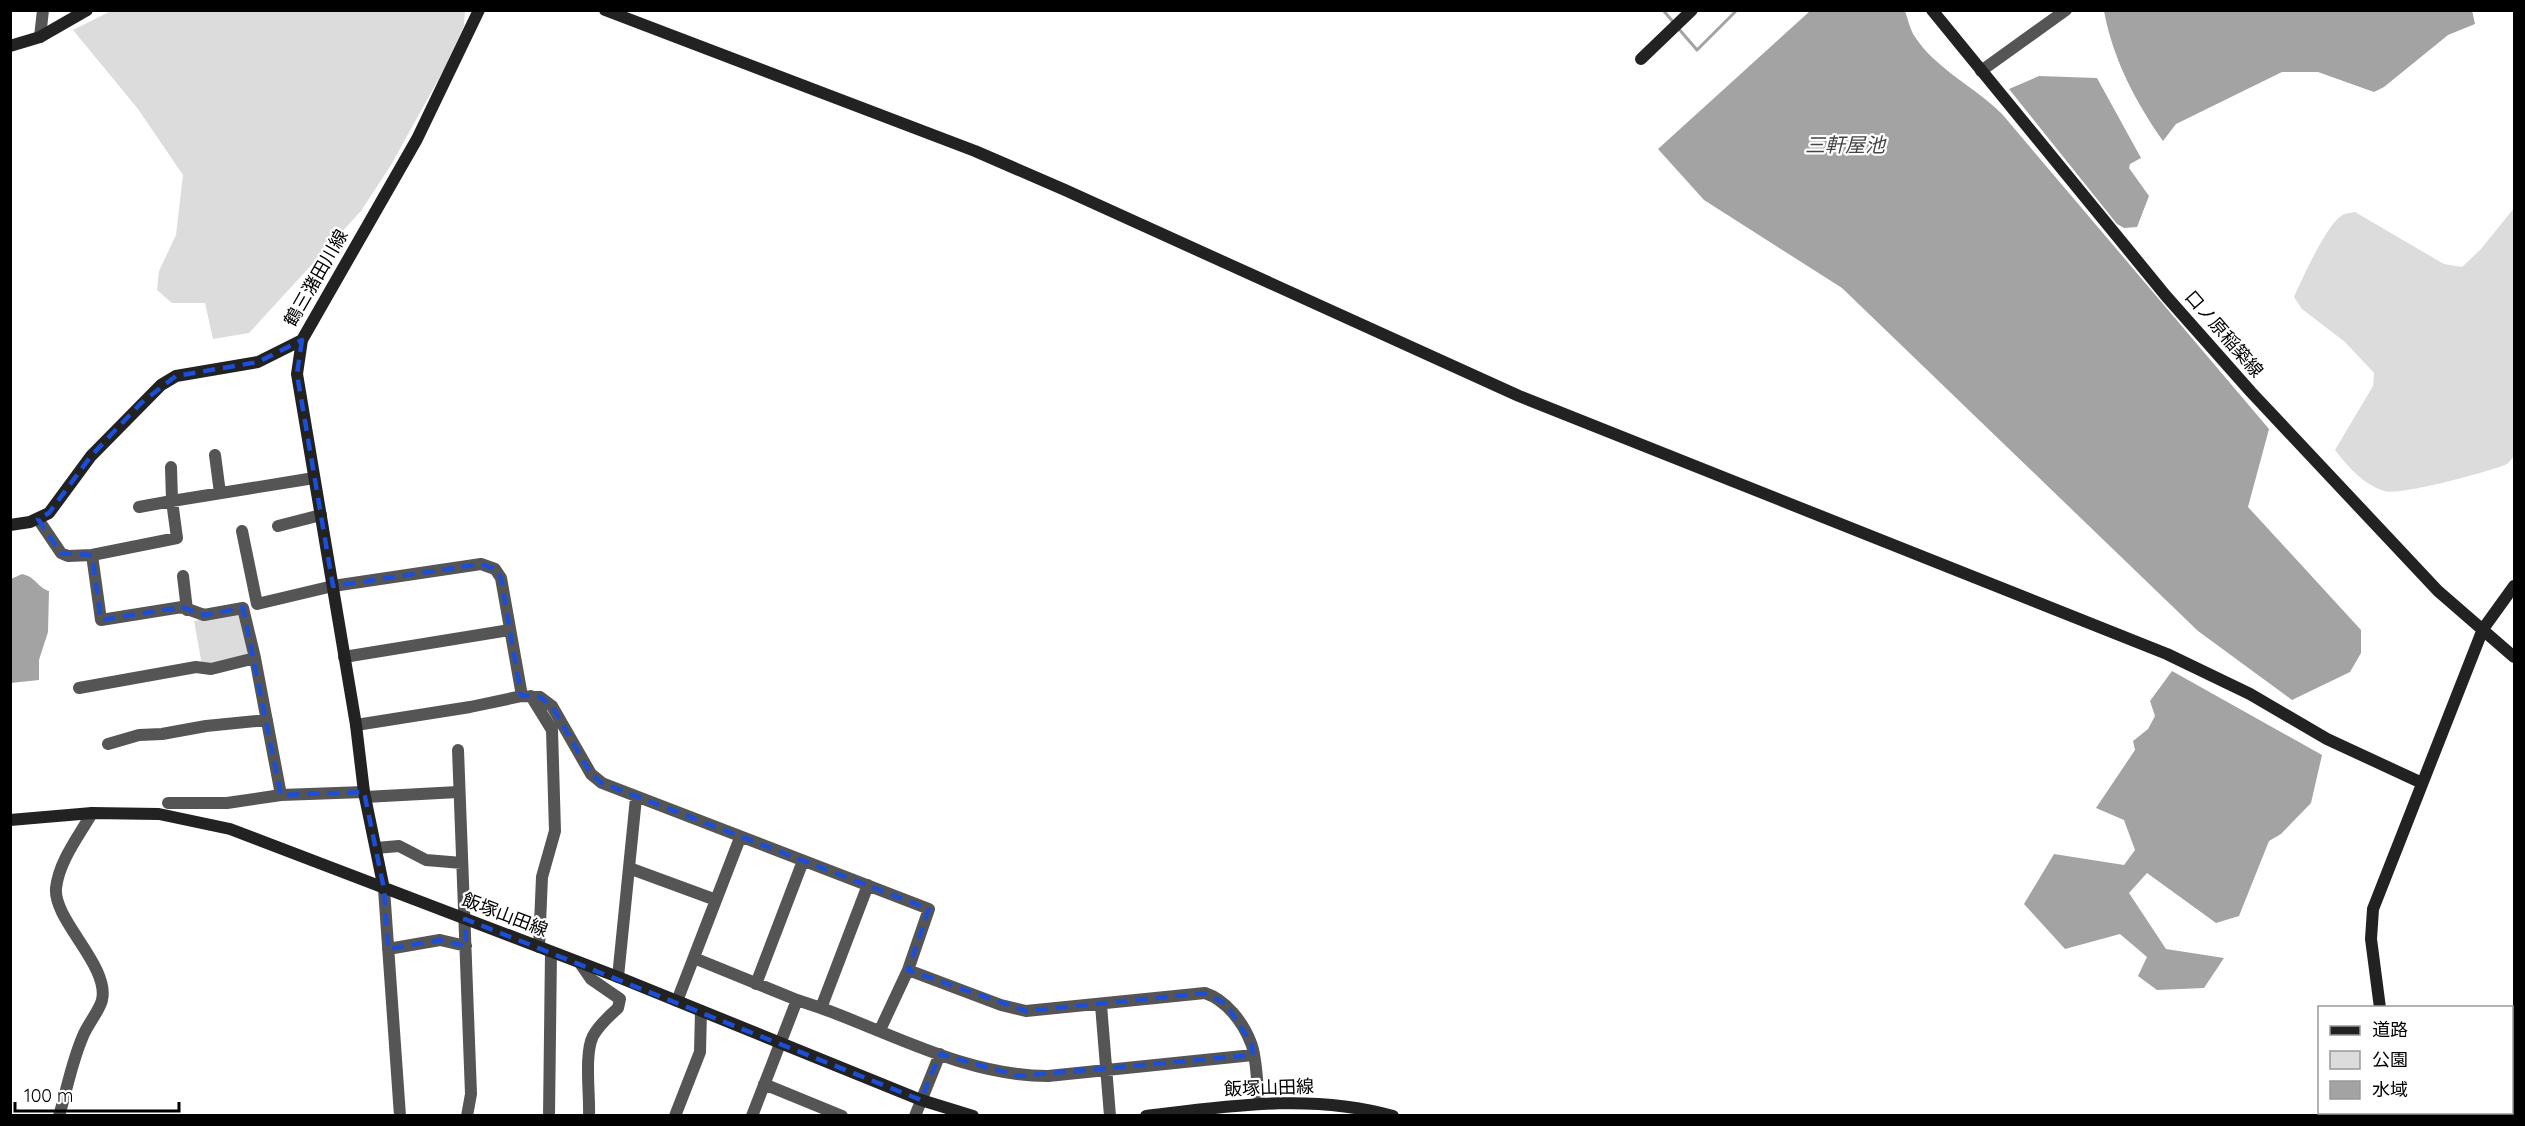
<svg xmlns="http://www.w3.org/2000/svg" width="2525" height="1126" font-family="Quicksand,'Noto Sans JP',sans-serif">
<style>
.green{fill:#dcdcdc}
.water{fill:#a3a3a3}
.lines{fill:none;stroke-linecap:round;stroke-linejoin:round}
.stream{stroke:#a3a3a3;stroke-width:3}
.street{stroke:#555;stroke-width:12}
.secondary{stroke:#222;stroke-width:12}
.marked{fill:none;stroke:#1d4ed8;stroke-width:4.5;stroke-dasharray:12 8;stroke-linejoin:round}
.labels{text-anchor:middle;stroke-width:4.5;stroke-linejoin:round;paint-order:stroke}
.street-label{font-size:18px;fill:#000;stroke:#fff}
.water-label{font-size:20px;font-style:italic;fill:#444;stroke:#fff}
</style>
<rect width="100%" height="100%" fill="#fff"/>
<path class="green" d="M113,10H465V11L464,26L443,71L391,165L361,211L249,333L213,339L205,303H172L157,290L159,271L176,235L183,175L138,109L73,30Z
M2514,208V455C2512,459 2509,463 2505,465C2487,472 2400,496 2384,491C2363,484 2348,467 2335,450L2373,386L2374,373L2345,342L2302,309L2294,297C2302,279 2326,226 2341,216C2345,213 2350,213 2355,212L2444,264L2462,267L2481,249Z
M242,611L251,656L202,665L194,621Z"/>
<path class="water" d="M2472,10L2475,24L2448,35L2384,87L2374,92L2318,72H2282L2176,124L2163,141C2135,101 2113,59 2104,11Z
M1810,11H1905C1908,19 1910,30 1915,37C1936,69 1975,87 2002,114L2269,429L2248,507L2361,630V653L2350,672L2292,700L2198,631L1842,288L1704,200L1658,149Z
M2039,76L2097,78L2141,158L2130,164L2129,168L2149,196L2137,227L2124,228L2117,224L2009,89Z
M22,574C36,577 37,587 49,591L48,632L39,660V680L11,683V579Z
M2172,671L2322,755L2311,803L2281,834L2269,841L2239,916L2216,923L2147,873L2129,893L2166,949L2224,958L2204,988L2157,990L2138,976L2147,957L2120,934L2065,949L2024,904L2054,854L2124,865L2135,850L2124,820L2096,808L2135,750L2133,741L2148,729L2155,716L2150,701Z"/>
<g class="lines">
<path class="stream" d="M1663,10L1674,23
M1678,28L1697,50L1737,10"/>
<path class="street" d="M40,37L43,10
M1981,71L2066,10
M215,455L220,493
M139,507L172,501L171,467
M38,519L61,553L68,556L92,555L101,620L182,607L204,615L243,608L255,658L281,795L364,792
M278,526L321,515
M242,531L257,604L333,586L481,564L495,569L501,578L522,696
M92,555L177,538L172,501L314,478
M183,576L187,610
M344,657L510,630
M79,688L196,667L211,669L255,658
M531,696L552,730L555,831L542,877L539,947
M356,725L470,707L522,696L540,697L552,706L591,774L602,783L929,909L908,970L1001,1005L1026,1011L1205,993C1226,1000 1243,1022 1251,1043C1257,1057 1257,1086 1259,1103
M108,744L139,735L162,734L206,726L267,720
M458,750L471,1094L467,1116
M365,797L458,792
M168,803H227L281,795
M376,848L399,846L426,860L462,863
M629,868L716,900
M384,889L400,1116
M388,949L440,940L466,946
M694,958L797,1000
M580,963L591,979L620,999L618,1008C609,1016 599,1025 593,1036C584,1054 590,1095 589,1116
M618,977L636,798
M756,984L803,861
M677,1001L740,838
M1101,1005L1110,1116
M821,1008C895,1035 968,1076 1048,1076L1253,1055
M880,1030L908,970
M764,1084L842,1116
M59,1116C67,1089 72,1061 83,1036C87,1025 100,1010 102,1000C110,966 53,920 56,888C59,861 79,836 92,813
M549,1116L551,952
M675,1116L700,1052L701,1011
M752,1116L797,1000L821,1008L868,885
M915,1116L940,1054"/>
<path class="secondary" d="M605,10L975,151L1065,190L1519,396L2167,654L2250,694L2327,739L2422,783
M1932,10L2166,296L2251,392L2438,591L2514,657
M10,46L40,37L87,10
M1641,59L1692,10
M302,340L297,374L356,725L364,792L384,889
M10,525L30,522L49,513L91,456L161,385L176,376L258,362L302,340L417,139L479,10
M10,820L92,813L159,814L230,829L618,977L921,1100L973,1116
M2380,1008L2371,939L2373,909L2483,629L2514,586
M1146,1116C1228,1106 1311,1093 1393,1116
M2379,1116L2381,1112"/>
</g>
<path class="marked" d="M302,340L297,374L333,586L481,564L495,569L501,578L521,695L540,697L552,706L591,774L602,783L929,909L908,970L1026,1011L1205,993L1226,1004L1252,1044L1253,1055L1019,1076L940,1054L921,1100L465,919L466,946L440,940L388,949L384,889L364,792L281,795L243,608L204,615L182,607L101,620L92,555L61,553L38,519L49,513L91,456L141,403L176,376L258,362Z"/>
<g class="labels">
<g class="street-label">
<text transform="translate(316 278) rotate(-60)" y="6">鶴三潴田川線</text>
<text transform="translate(2224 334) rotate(49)" y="6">口ノ原稲築線</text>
<text transform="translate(505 915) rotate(21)" y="6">飯塚山田線</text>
<text transform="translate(1269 1088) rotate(-2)" y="6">飯塚山田線</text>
</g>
<g class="water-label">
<text x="1845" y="152">三軒屋池</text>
</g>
</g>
<rect width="2525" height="1126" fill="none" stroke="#000000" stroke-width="24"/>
<rect x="2318" y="1006" width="195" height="108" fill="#ffffff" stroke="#999999" stroke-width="1.5"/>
<rect x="2330" y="1026" width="30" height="9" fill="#222222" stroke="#999999" stroke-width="1.5"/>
<text x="2372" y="1036" font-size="18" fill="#000000">道路</text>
<rect x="2330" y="1051" width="30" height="18" fill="#dcdcdc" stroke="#999999" stroke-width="1.5"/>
<text x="2372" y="1066" font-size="18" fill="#000000">公園</text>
<rect x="2330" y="1081" width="30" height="18" fill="#a3a3a3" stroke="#999999" stroke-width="1.5"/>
<text x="2372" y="1096" font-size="18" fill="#000000">水域</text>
<path d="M15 1102v9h164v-9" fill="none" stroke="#000000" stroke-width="3"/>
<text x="24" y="1102" font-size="18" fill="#000000" stroke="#ffffff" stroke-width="4.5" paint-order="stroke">100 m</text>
</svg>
